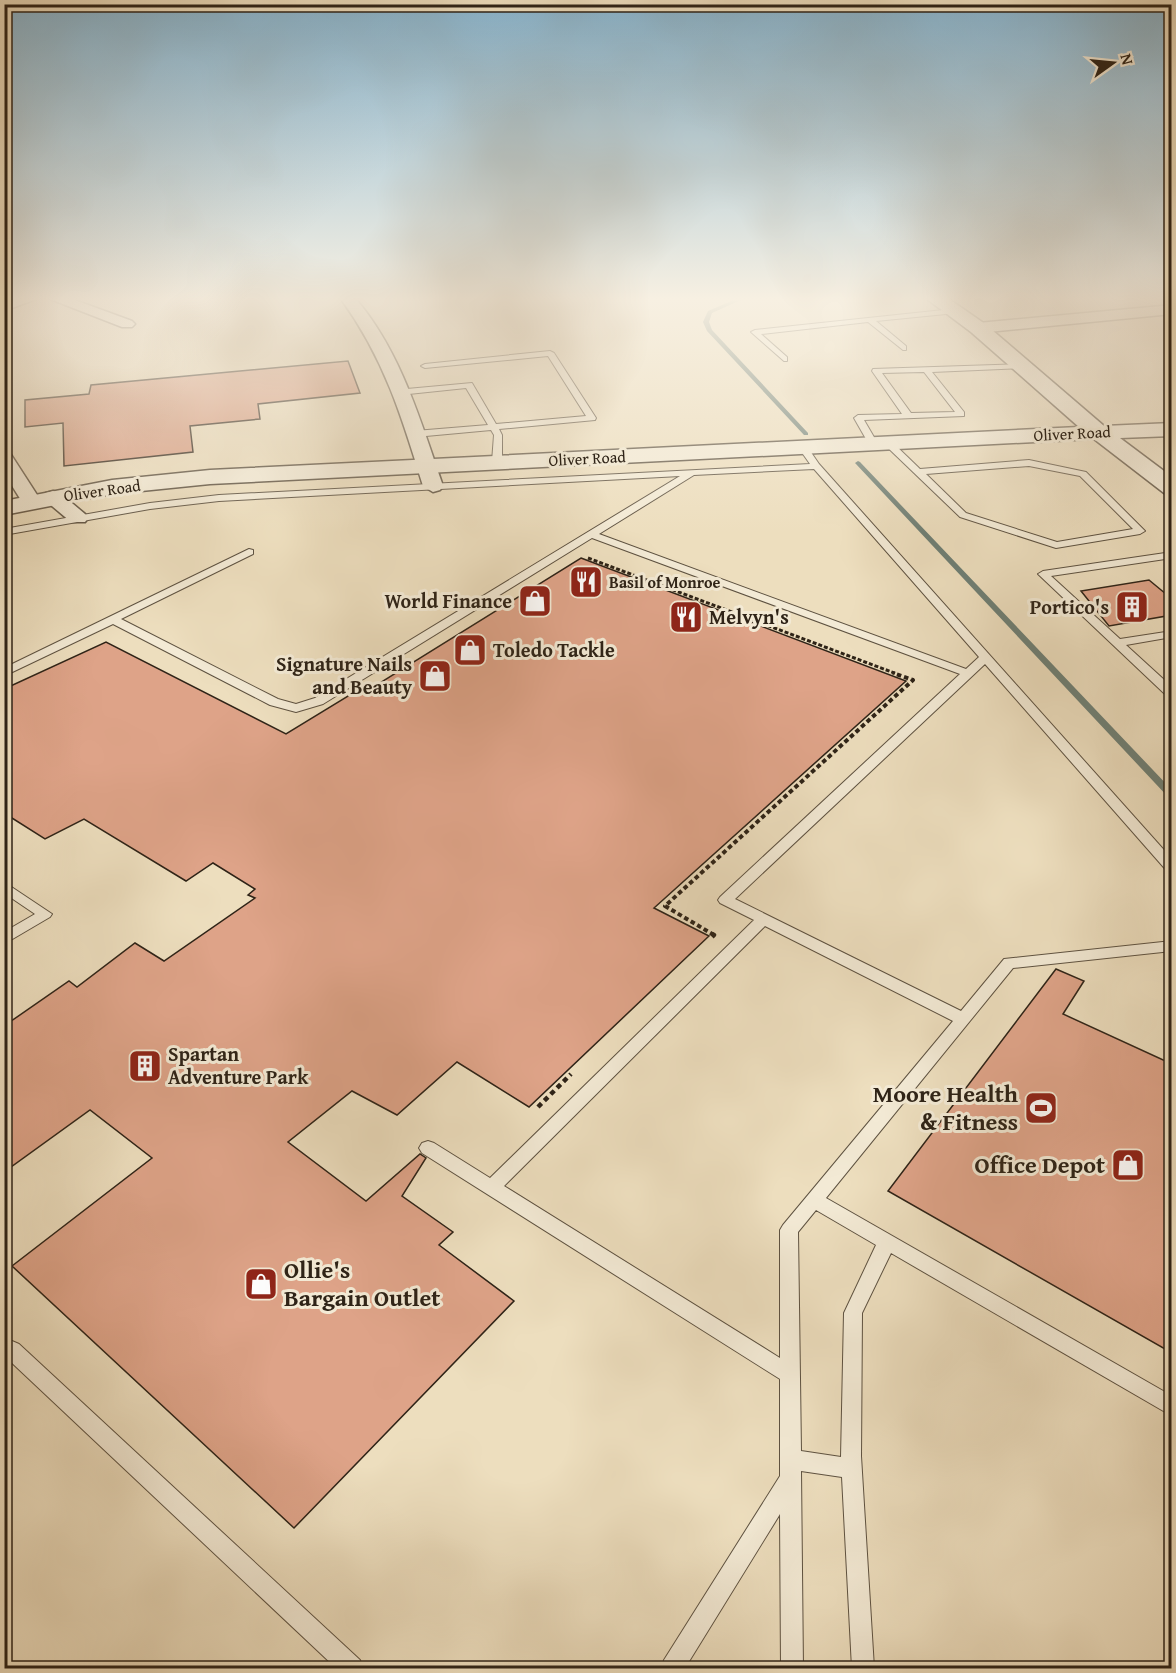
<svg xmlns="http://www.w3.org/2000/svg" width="1176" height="1673" font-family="'Gentium Book Plus',serif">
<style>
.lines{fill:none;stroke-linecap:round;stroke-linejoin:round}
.stream{fill:#6e7f75;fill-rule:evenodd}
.building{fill:#dea388;stroke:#2e2317;stroke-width:1.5}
.service-casing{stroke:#5e5241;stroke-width:2}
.minor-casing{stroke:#5e5241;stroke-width:3}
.tertiary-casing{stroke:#5e5241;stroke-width:3}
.path-far2{stroke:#2e2317;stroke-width:3;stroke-dasharray:4 2;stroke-linecap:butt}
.path-far1{stroke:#2e2317;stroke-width:4;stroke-dasharray:4.5 3;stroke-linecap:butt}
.path{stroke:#2e2317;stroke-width:4.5;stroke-dasharray:5 4;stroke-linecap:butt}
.service{fill:#f3ead5;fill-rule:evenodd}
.minor{fill:#f3ead5;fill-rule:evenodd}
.tertiary{fill:#f3ead5;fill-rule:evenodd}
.labels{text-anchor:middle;stroke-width:6;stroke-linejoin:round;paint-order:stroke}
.far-street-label{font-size:16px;fill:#2e2317;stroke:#f3ead5}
.far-poi-label{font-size:16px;font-weight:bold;fill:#2e2317;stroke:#f3ead5;text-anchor:start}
.poi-label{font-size:20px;font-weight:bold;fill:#2e2317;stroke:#f3ead5;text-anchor:end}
.near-poi-label{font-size:24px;font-weight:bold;fill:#2e2317;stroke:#f3ead5;text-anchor:end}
</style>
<rect width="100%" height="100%" fill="#eddebe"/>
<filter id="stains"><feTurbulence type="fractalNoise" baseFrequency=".00333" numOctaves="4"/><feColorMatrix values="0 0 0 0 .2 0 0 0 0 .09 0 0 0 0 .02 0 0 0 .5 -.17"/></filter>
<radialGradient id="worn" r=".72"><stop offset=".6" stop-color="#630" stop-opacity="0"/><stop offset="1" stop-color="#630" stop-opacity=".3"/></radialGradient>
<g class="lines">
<path class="stream" d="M736,299H743L712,313L709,322L712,330L808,433V435H804L707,331L703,322L708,311Z
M858,461L860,462L1172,790V799L1169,798L856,464L855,463Z"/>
</g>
<path class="building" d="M348,361L360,393L258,404L260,419L190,426L193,452L64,466L63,423L25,427V400L89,394L91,385Z
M581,558L906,681L654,908L709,936L529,1107L457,1062L397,1115L352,1091L288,1142L366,1201L420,1154L426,1158L402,1196L453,1232L439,1245L514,1301L294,1528L12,1266L152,1158L90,1110L4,1172V1026L69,981L77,987L135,943L164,961L255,898L248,895L255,889L213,863L186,881L84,819L45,839L4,813V689L106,642L286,734L366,685L372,688Z
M1149,580L1172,599V615L1109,626L1081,591Z
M1056,969L1084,981L1063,1014L1172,1064V1353L888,1191Z"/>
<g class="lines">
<g class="service-casing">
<path id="service" d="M953,309H956V313L876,321L906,346V350H903L868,322L761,334L787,357V361H784L751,332L755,330Z
M550,351L554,353L596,418L595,420L499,429L502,435V462L497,465L492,462L494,435L491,430L415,437L411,434L415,431L488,425L466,388L399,395L395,392L396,390L472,383L496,424L586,416L548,356L425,368L421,366L425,364Z
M1022,364L1026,366L1025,368L932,372L964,412V416L864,420L878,444L876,446H870L854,418L858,415L902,414L872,371L873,369ZM924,372L955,412L911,413L882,373Z
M885,441H891L920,469L1029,460L1086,472L1145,531L1140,534L1056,548L960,517L885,445ZM1029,466L1080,476L1133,529L1057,542L966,513L926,474Z
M800,445H806L819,464L1172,859V872L1167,871L985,664L735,899L961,1011L1004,959L1172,941V951L1013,968L826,1198L1172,1396V1416L891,1253L862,1313L861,1456L874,1668H852L842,1477L801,1471L803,1668H781L780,1514L685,1668H661L664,1660L780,1476V1379L422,1153L419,1148L422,1143L428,1141L434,1143L490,1178L754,920L720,903L718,900L720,897L960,674L592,538L323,704L296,712L270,705L113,624L4,676V668L249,549L253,550V554L121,619L278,699L296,704L315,698L680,476L219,501L150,509L4,535V529L150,503L219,495L810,464L798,447ZM814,469L979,657L966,669L599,534L694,475ZM765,926L953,1021L783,1225L780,1230V1358L504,1186ZM816,1210L876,1245L844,1313L841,1457L801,1451L798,1232Z
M1172,552V558L1051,576L1120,639L1172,631V637L1126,645L1172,687V697H1168L1038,574L1043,571Z
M4,882L52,914L50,917L4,944V932L35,914L4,893Z
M12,1341L19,1344L360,1660L363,1668H336L11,1362L4,1365V1344Z"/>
</g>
<g class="minor-casing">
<path id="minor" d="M12,299H36L4,311V302Z
M50,299H72L132,321L135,324L132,327H122Z
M341,299H356C401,352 421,422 443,486L440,490L433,492L423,486C402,417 384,358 341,299Z
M1172,305V314L978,333L970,328L978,323Z
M4,452L10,453L41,501L38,505L31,507L24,505L4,473Z
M53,491L60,493L85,514L88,518L85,522H71L46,501L43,497L46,493Z"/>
</g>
<g class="tertiary-casing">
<path id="tertiary" d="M927,299H949L985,324L1104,426L1172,423V436L1120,438L1172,477V495L1164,493L1094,439L210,484L112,494L4,515V501L112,480L210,470L1079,427L971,332Z"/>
</g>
<path class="path-far2" d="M588,558L897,674"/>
<path class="path-far1" d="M714,935L665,906L913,680L893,673"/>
<path class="path" d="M712,934L714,935L712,937
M538,1107L571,1074"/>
<use href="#service" class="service"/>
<use href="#minor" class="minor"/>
<use href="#tertiary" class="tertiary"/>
</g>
<linearGradient id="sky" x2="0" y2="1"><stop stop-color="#88b7d3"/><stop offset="0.56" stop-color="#f7f0e2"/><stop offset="1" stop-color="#f7f0e2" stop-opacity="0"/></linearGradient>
<rect width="1176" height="534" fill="url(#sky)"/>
<defs>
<g id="restaurant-square" transform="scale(1.725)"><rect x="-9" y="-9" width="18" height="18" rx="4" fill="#8f2418" stroke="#f3ead5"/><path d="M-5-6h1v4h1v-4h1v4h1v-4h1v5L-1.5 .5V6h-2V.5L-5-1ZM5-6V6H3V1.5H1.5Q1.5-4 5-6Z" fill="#fff"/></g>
<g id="shop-square" transform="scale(1.725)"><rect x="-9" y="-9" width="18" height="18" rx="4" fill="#8f2418" stroke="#f3ead5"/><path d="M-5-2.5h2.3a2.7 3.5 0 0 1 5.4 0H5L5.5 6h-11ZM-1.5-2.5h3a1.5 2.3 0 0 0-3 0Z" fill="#fff"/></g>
<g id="building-square" transform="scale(1.725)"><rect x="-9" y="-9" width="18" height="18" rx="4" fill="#8f2418" stroke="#f3ead5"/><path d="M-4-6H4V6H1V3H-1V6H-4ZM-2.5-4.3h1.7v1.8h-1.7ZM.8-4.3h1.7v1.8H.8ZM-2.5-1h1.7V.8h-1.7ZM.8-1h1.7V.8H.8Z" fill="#fff"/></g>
<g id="stadium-square" transform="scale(1.725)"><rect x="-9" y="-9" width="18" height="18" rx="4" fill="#8f2418" stroke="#f3ead5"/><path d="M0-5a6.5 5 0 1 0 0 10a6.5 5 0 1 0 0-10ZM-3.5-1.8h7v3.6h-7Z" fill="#fff"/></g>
</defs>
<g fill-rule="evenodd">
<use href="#restaurant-square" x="586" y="582"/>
<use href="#shop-square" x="535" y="601"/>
<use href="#building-square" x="1132" y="607"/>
<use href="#restaurant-square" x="686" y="617"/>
<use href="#shop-square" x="470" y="650"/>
<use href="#shop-square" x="435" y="676"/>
<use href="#building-square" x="145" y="1066"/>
<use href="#stadium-square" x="1041" y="1108"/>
<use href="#shop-square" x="1128" y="1165"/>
<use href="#shop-square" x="261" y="1284"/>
</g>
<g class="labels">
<g class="far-street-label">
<text transform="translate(1072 433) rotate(-3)" y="6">Oliver Road</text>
<text transform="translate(587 458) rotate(-3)" y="6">Oliver Road</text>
<text transform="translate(102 490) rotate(-8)" y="6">Oliver Road</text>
</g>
<g class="far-poi-label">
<text x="609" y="588">Basil of Monroe</text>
</g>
<g class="poi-label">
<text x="512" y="608">World Finance</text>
<text x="1109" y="614">Portico's</text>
<text x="709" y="624" text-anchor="start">Melvyn's</text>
<text x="493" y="657" text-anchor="start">Toledo Tackle</text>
<text x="412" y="671">Signature Nails<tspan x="412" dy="23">and Beauty</tspan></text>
<text x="168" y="1061" text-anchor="start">Spartan<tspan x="168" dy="23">Adventure Park</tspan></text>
</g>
<g class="near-poi-label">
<text x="1018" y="1102">Moore Health<tspan x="1018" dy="28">&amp; Fitness</tspan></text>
<text x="1105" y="1173">Office Depot</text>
<text x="284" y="1278" text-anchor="start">Ollie's<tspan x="284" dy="28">Bargain Outlet</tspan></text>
</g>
</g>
<rect width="1176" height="1673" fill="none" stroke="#eddebe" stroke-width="24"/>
<rect x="6" y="6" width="1164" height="1661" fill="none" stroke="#2e2317" stroke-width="3"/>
<rect x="12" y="12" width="1152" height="1649" fill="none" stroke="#2e2317" stroke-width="1.5"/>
<g transform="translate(1113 63) rotate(75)" stroke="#f3ead5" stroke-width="4.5" paint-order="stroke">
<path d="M0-4.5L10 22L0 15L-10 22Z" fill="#2e2317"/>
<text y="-9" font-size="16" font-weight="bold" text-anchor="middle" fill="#2e2317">N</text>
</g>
<rect width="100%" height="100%" filter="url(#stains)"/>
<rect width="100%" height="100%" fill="url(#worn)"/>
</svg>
